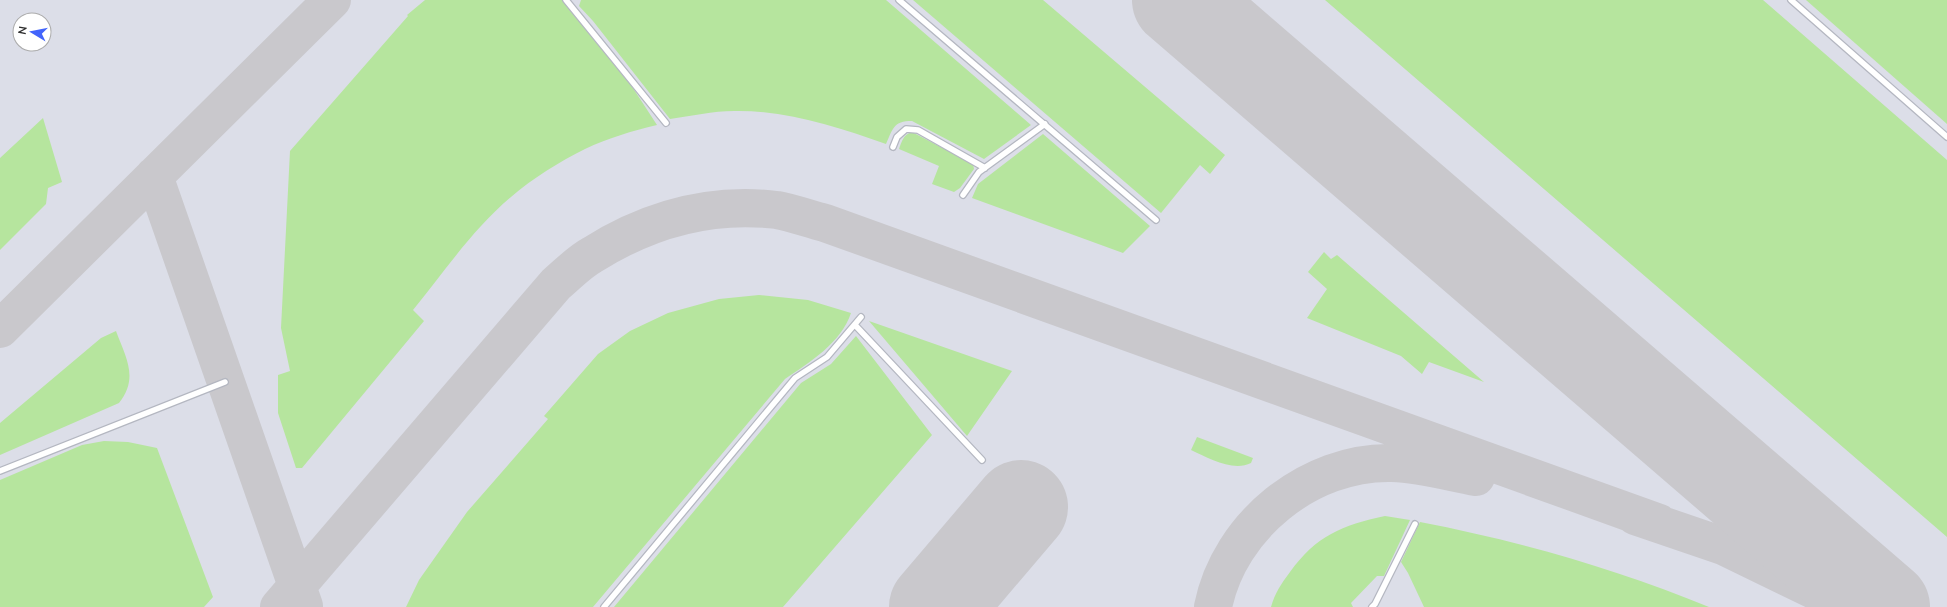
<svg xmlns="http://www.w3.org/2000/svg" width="1947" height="607" font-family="'Nunito Sans',sans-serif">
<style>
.airport{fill:#dcdee8;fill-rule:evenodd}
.green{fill:#b6e59e}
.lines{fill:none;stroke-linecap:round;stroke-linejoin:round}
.taxiway{stroke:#c9c8cc;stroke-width:38}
.runway{stroke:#c9c8cc;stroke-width:94}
.service-casing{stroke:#b4b7c1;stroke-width:8}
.service{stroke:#fff;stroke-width:5.5}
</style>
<rect width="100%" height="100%" fill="#efe9e1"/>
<path class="airport" d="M0,0H1947V607H0ZM20,20H44V44H20Z"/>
<path class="green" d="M425,0H562L631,85L657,125C632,131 608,138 585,149C559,162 533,178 511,197C473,229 444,272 413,310L424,321L302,468H296L278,413V375L290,371L281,328L290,151L408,16L407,15Z
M581,0H886L1031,125L984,159L912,121C893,121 893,129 886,144C837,127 786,110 734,111C713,111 691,116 670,119L593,21L579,6Z
M913,0H1043L1225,155L1210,174L1200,165L1161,213Z
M1325,0H1763L1947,160V537Z
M1806,0H1947V124Z
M43,118L62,182L48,188L46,204L0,250V158Z
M912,132L973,164L974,169L960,188L954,192L932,184L939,166L899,149C902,141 903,135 912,132Z
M1043,134L1150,226L1123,253L972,198L978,184Z
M1324,252L1331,259L1337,255L1484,382L1429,362L1422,374L1401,356L1307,318L1327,289L1308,272Z
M759,295L808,300L851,313C841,343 810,362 785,379L593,607H406L419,580L467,512L548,419L544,416L598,354L630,331L668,313L719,299Z
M869,321L1012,371L967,436Z
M116,331C126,358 139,378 119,403L0,455V423L101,338Z
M856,336L932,435L783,607H614L801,383L831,364Z
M1197,437L1253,458L1251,463C1233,472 1208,458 1191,450Z
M104,441L128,442L157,448L213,597L204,607H0V480L82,445Z
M1385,516L1410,520L1384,576H1377L1351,603L1353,607H1271C1275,593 1281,584 1290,572C1316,536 1342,525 1385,516Z
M1420,522C1519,541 1616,569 1709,607H1424L1408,573L1401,562Z"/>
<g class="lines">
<path class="taxiway" d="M154,176L304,606
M0,329L332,0
M1635,516L1723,546L1849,607
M279,607L556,284C568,274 579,262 592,255C649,219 709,202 777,210C793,213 809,219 825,223L1659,523
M1213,607C1229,526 1309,461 1392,463C1421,464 1449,472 1476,477"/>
<path class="runway" d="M1179,0L1883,607
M936,607L1021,507"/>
<g class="service-casing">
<path id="service" d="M566,0L666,123
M899,0L1156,220
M1791,0L1947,137
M893,147L897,137L906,129L918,130L985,168
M963,195L979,172L1045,124
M855,325L982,460
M0,471L225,382
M604,607L795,378L827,357L861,317
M1372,607L1375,604L1415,524"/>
</g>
<use href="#service" class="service"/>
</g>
<g transform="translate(32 32) rotate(280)"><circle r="19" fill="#ffffff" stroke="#ababab"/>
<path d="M0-3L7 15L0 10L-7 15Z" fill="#4264fb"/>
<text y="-6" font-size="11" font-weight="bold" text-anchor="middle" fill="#2e2e2e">N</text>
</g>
</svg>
